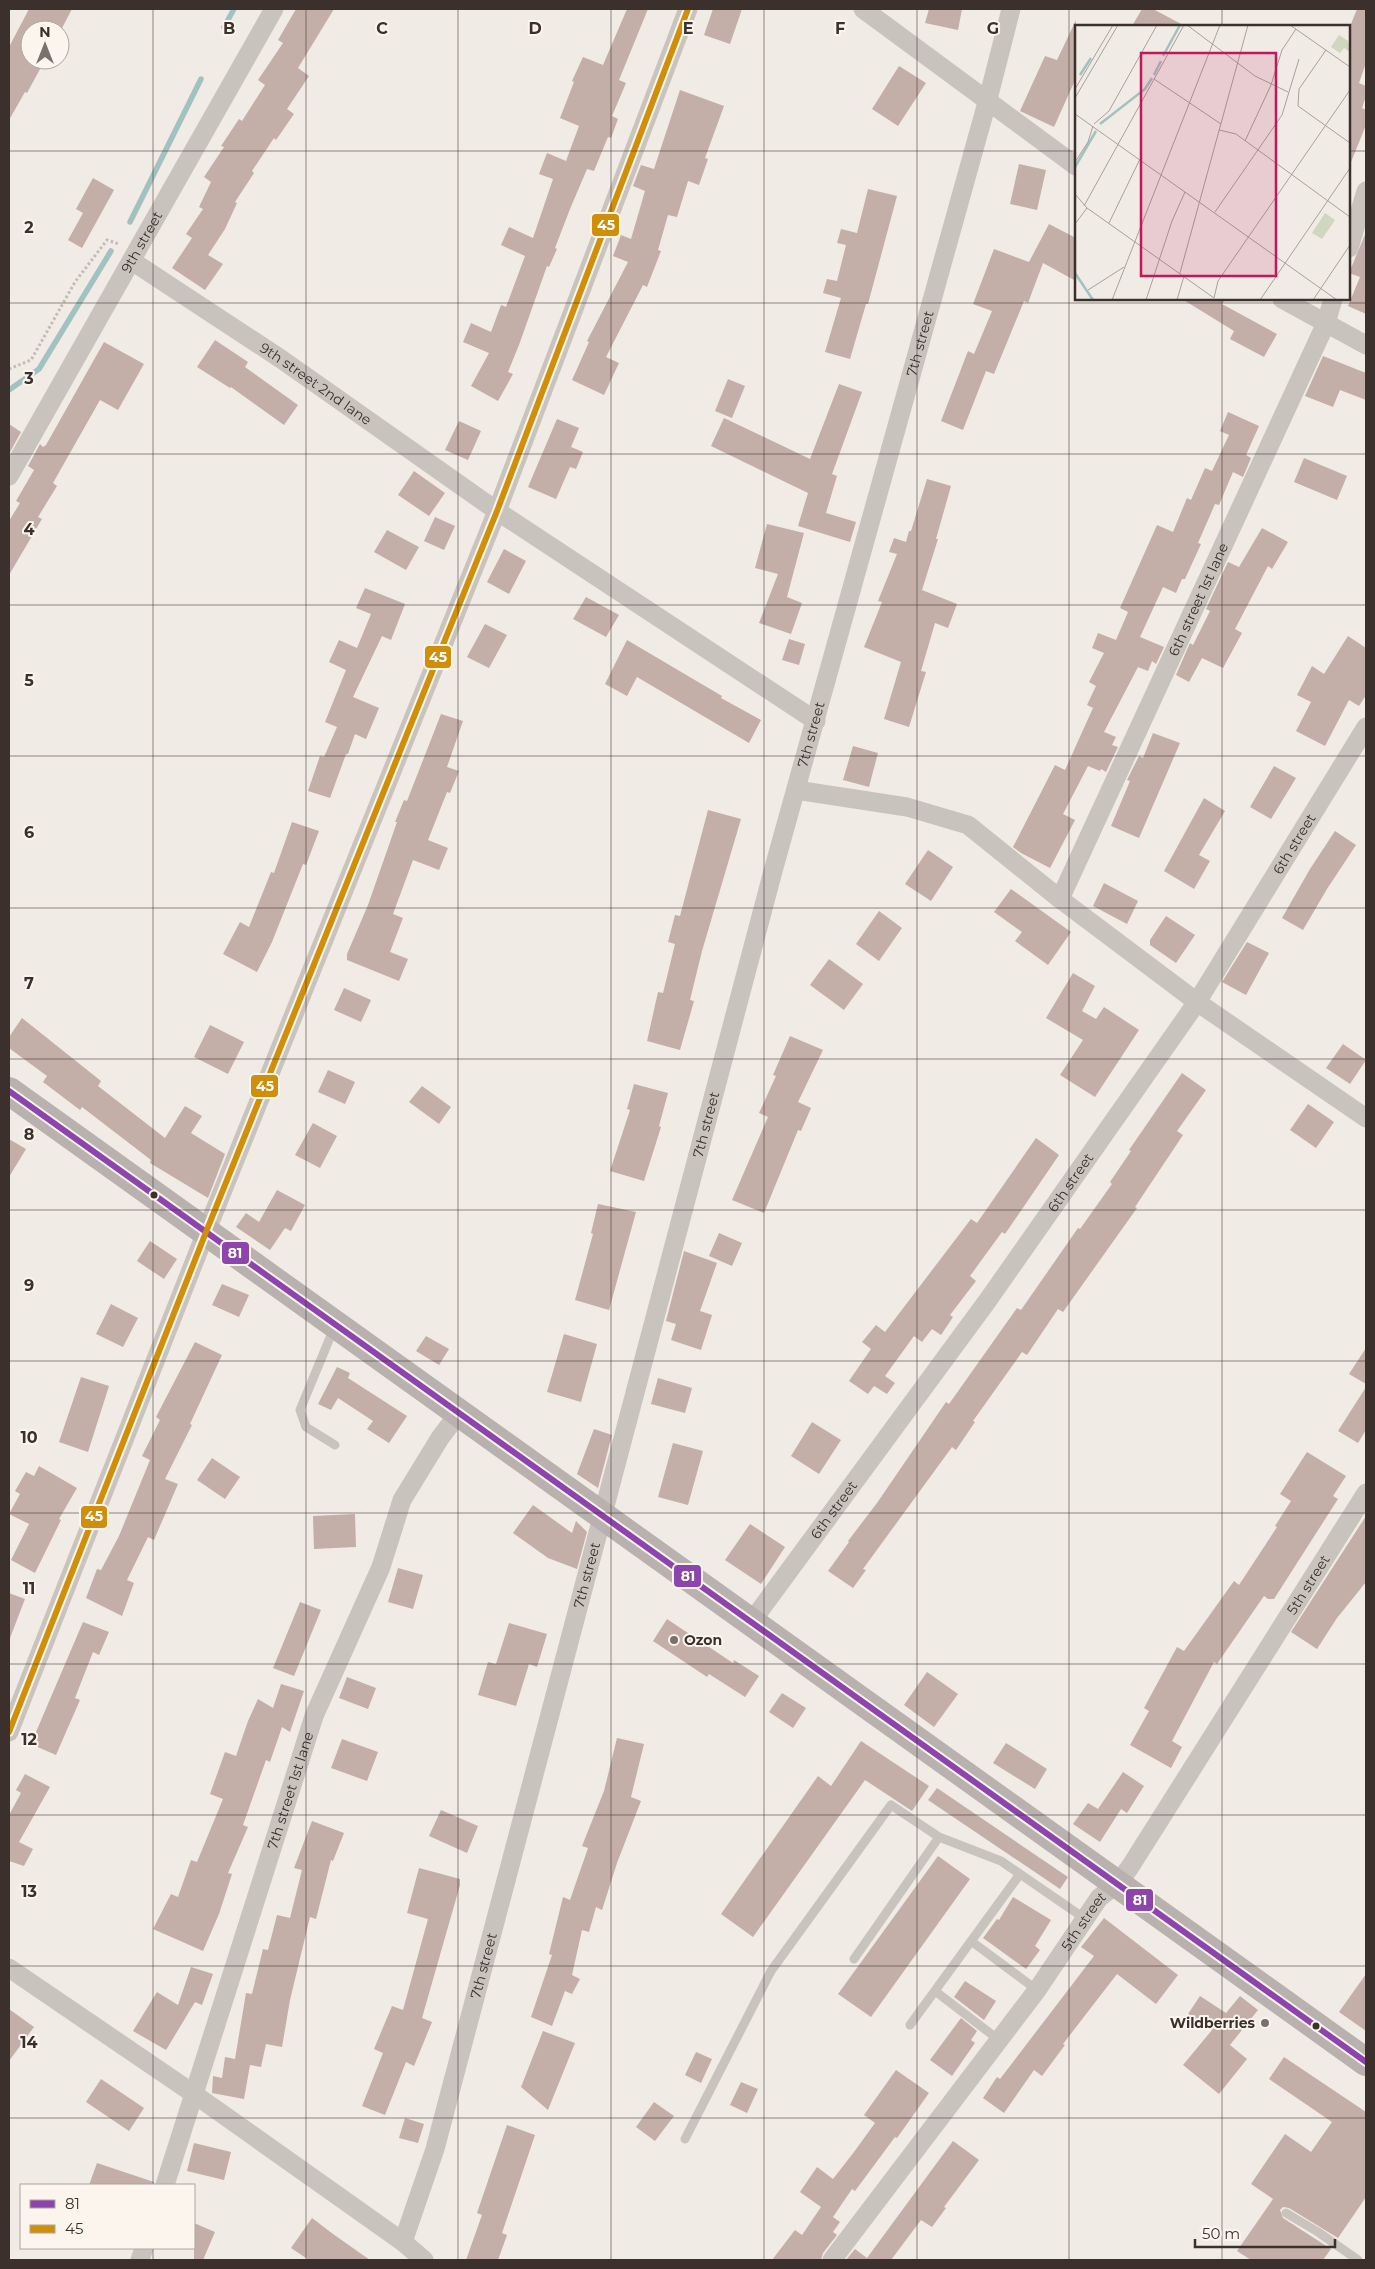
<svg xmlns="http://www.w3.org/2000/svg" width="1375" height="2269" font-family="Montserrat,sans-serif">
<style>
.lines{fill:none;stroke-linecap:round;stroke-linejoin:round}
.stream{stroke:#a1c2c1;stroke-width:5.5}
.building{fill:#c3afa7}
.path{stroke:#c2bbb6;stroke-width:3;stroke-dasharray:2.5 2.5;stroke-linecap:butt}
.service{stroke:#c9c3be;stroke-width:9}
.minor{stroke:#c9c3be;stroke-width:19}
.primary{stroke:#b8b1ad;stroke-width:28}
.bus-1-casing{stroke:#fbf5ee;stroke-width:10}
.bus-2-casing{stroke:#fbf5ee;stroke-width:10}
.bus-1{stroke:#8e44ad;stroke-width:6}
.bus-2{stroke:#d18e09;stroke-width:6}
.grid{fill:none;stroke:#3b302b;stroke-width:1;stroke-opacity:0.55}
.bus-dot{fill:#3b302b;stroke:#fbf5ee;stroke-width:2}
.poi-dot{fill:#7a716c;stroke:#fbf5ee;stroke-width:2}
.labels{text-anchor:middle;stroke-width:4;stroke-linejoin:round;paint-order:stroke}
.street-label{font-size:14px;fill:#3b302b;stroke:#fbf5ee}
.poi-label{font-size:14px;font-weight:bold;fill:#3b302b;stroke:#fbf5ee;text-anchor:start}
.inset-river{fill:none;stroke:#a1c2c1;stroke-width:2.5}
.inset-road{fill:none;stroke:#a8a09b;stroke-width:1}
.view{fill:#c2185b;fill-opacity:0.15;stroke:#c2185b;stroke-width:2.5}
.inset-edge{fill:none;stroke:#3b302b;stroke-width:2.5}
.grid-label{font-size:16px;text-anchor:middle;font-weight:bold;fill:#3b302b;stroke:#fbf5ee;stroke-width:4;stroke-linejoin:round;paint-order:stroke}
.line-badge{stroke:#fbf5ee;stroke-width:2}
.badge-label{font-size:14px;text-anchor:middle;font-weight:bold;fill:#fff}
</style>
<rect width="100%" height="100%" fill="#f0ebe5"/>
<g class="lines">
<path class="stream" d="M224,27L234,9
M130,222L201,79
M9,390L39,369L111,251"/>
</g>
<path class="building" d="M29,9H72L61,30H30V60H45L27,93L25,92L9,120V47Z
M296,9H334L298,68L309,76L287,109L294,114L276,140L274,138L252,171L254,173L235,202L237,203L225,229L208,255L223,264L205,290L172,268L192,238L186,234L203,209L199,207L211,182L204,177L224,147L221,146L239,119L242,121L265,85L258,80L283,43L278,40Z
M627,9H648L619,80L626,83L612,116L618,119L611,138L608,137L594,171L587,169L570,209L555,248L557,249L549,267L547,266L519,345L508,372L513,374L498,401L471,386L489,353L463,342L471,323L491,332L501,305L506,307L525,256L501,245L509,227L533,238L553,179L539,174L547,153L566,161L579,126L560,118L574,82L572,81L583,57L603,65Z
M713,9H742L730,44L704,35Z
M929,9H962L958,30L925,23Z
M1142,9H1153L1185,26H1132Z
M1357,9H1366V63L1359,83L1366,86V96L1362,108L1366,110V125L1349,167V29Z
M1076,20V78L1054,127L1020,111L1045,56L1057,60Z
M899,66L926,83L898,126L872,109Z
M680,90L724,106L705,158L708,159L699,185L688,181L677,217L668,215L658,250L661,251L647,287L643,285L606,357L619,363L604,395L572,380L589,342L587,341L628,262L613,256L621,235L631,239L645,191L633,186L641,165L654,169Z
M1019,164L1046,170L1037,210L1010,204Z
M93,178L114,190L82,248L68,240L83,213L76,209Z
M868,189L897,196L868,304H866L850,359L825,352L841,298L823,293L827,279L837,281L846,245L837,243L841,229L857,233Z
M1049,224L1076,238V281L1043,263L1028,303L1024,301L994,374L986,371L963,430L941,421L968,351L974,354L992,311L973,304L994,249L1029,262Z
M1366,232V314L1348,306L1360,277L1349,273Z
M1182,299H1225L1222,304L1277,334L1264,357L1230,339L1234,331Z
M215,340L248,362L245,367L298,405L284,425L231,387L230,388L197,367Z
M104,342L144,364L118,410L100,400L53,483L57,486L38,517L42,519L9,575V521L20,503L16,501L34,470L28,466L40,444L43,447L46,445Z
M1323,356L1366,373V400L1340,390L1333,407L1305,396Z
M728,379L745,386L732,418L715,411Z
M839,384L862,392L832,474L837,476L826,513L856,522L850,542L798,526L808,493L711,446L724,418L810,459Z
M1228,412L1259,426L1246,455L1251,458L1243,477L1233,472L1219,505L1215,504L1198,543L1201,544L1185,579H1182L1176,593L1163,587L1140,637L1164,647L1156,664L1152,661L1148,671L1138,667L1104,732L1116,737L1112,745L1118,747L1106,772L1101,769L1100,771L1088,766L1063,814L1075,820L1050,868L1021,853L1013,847L1055,765L1065,770L1093,708L1087,705L1096,686L1089,682L1104,653L1092,648L1098,633L1116,640L1128,612L1120,608L1157,525L1173,532L1187,498L1191,500L1205,468L1212,471L1229,435L1220,431Z
M557,419L579,428L571,447L583,452L576,469L570,467L556,499L528,487Z
M459,421L481,431L468,460L445,450Z
M9,424L21,432L9,454Z
M1304,458L1347,476L1337,500L1294,482Z
M414,471L445,493L429,516L398,495Z
M927,479L951,486L936,539H938L922,590L957,604L948,628L935,623L921,671L926,672L909,727L884,719L901,662L864,647L882,602L878,601L897,554L889,552L894,538L906,542L909,531H911Z
M435,517L455,526L444,550L424,541Z
M767,524L804,533L787,597L802,603L791,634L759,623L778,574L755,568Z
M1262,528L1288,542L1272,569L1268,566L1235,629L1242,633L1223,668L1202,658L1189,682L1176,675L1190,643L1193,645L1210,611L1206,609L1226,566L1228,562L1239,567Z
M387,530L419,547L406,570L374,552Z
M504,549L526,561L509,594L487,582Z
M365,588L405,604L391,640L382,636L353,697L379,708L366,739L355,734L348,754H346L330,798L308,791L320,756L324,757L337,727L325,722L346,670L329,662L339,640L357,648L371,614L356,608Z
M586,597L619,615L606,637L573,619Z
M485,624L507,635L489,668L467,657Z
M1348,636L1366,648V695L1359,706L1349,700L1325,746L1296,731L1311,702L1297,695L1312,666L1324,674Z
M789,639L805,644L799,665L782,660Z
M627,640L722,696L721,698L761,720L749,743L637,677L627,696L605,684Z
M441,714L463,721L447,767L459,771L450,793L447,792L428,840L448,848L439,870L413,860L393,914L403,918L390,952L408,959L399,981L347,960V954L368,905L397,822H395L404,800L407,801Z
M1153,733L1180,743L1139,838L1111,826L1130,781L1127,780L1139,756L1143,758Z
M853,746L878,753L869,787L843,780Z
M1274,766L1296,778L1271,819L1250,807Z
M1204,798L1225,811L1199,855L1210,861L1194,889L1164,871Z
M708,810L741,819L702,951L690,1000L694,1001L680,1050L647,1041L658,992L663,993L675,944L668,942L675,915L680,916Z
M292,822L319,831L306,865L303,864L272,942L257,972L223,954L240,922L249,927L271,872L274,873Z
M1335,831L1356,845L1327,889L1303,930L1282,918L1310,869Z
M928,850L953,867L931,901L905,884Z
M1104,883L1138,901L1127,924L1093,906Z
M1011,889L1071,932L1048,965L1015,941L1022,932L994,912Z
M879,911L902,928L879,961L856,944Z
M1166,916L1195,935L1176,963L1150,945V940Z
M1247,942L1269,953L1246,995L1222,982Z
M829,959L863,984L844,1010L810,985Z
M1073,973L1095,986L1082,1011L1096,1019L1104,1007L1139,1030L1095,1097L1060,1075L1083,1040L1046,1018Z
M344,988L371,1000L361,1022L334,1010Z
M22,1018L101,1081L98,1086L165,1138L185,1106L202,1116L191,1133L225,1154L208,1198L150,1163L151,1160L82,1107L80,1110L43,1082L47,1076L9,1048V1037Z
M210,1025L244,1042L228,1074L194,1057Z
M790,1036L823,1050L798,1102L811,1108L801,1131L798,1130L764,1213L732,1200L768,1117L759,1113L776,1076L773,1075Z
M1343,1044L1366,1060L1350,1084L1326,1068Z
M328,1070L355,1082L345,1104L318,1092Z
M1182,1073L1206,1090L1177,1131L1183,1135L1135,1207L1137,1208L1063,1312L1058,1309L1027,1355L1022,1352L973,1421L975,1422L956,1450L952,1447L863,1569L866,1570L853,1588L828,1571L849,1542L848,1541L877,1503L946,1402L949,1404L1017,1308L1021,1310L1078,1228L1080,1229L1112,1184L1110,1182L1131,1151L1129,1150Z
M634,1084L668,1093L659,1126L661,1127L644,1181L610,1171L630,1110L627,1109Z
M422,1086L451,1107L439,1124L409,1102Z
M1308,1104L1334,1122L1316,1148L1290,1130Z
M313,1123L337,1136L320,1168L295,1155Z
M1036,1138L1059,1155L1005,1234L1002,1232L970,1276L976,1281L950,1315L953,1317L941,1335L932,1329L922,1342L914,1336L885,1376L895,1383L887,1394L874,1386L868,1394L849,1381L871,1349L862,1342L876,1325L885,1332L971,1219L977,1223Z
M9,1139L26,1149L9,1177Z
M277,1190L305,1205L291,1231L285,1228L270,1250L236,1227L246,1213L259,1222Z
M598,1204L636,1212L609,1310L575,1300L593,1234L591,1233Z
M719,1233L742,1243L732,1266L709,1256Z
M150,1241L177,1259L164,1279L137,1261Z
M684,1251L717,1263L700,1311L712,1315L701,1350L671,1340L676,1324L666,1321Z
M222,1284L249,1295L239,1317L212,1305Z
M111,1304L138,1318L123,1347L96,1334Z
M564,1334L597,1344L581,1402L547,1392Z
M426,1336L449,1349L439,1365L416,1351Z
M195,1342L222,1355L190,1424L192,1425L165,1479L178,1484L154,1540L148,1537L127,1580L134,1583L122,1616L86,1598L97,1569L101,1570L119,1536L150,1460L142,1456L160,1420L156,1417Z
M1366,1348V1384L1349,1374Z
M337,1367L350,1373L348,1378L407,1416L389,1443L367,1429L373,1421L338,1398L331,1410L318,1404Z
M81,1377L109,1386L88,1452L59,1442Z
M658,1378L692,1388L685,1413L651,1404Z
M1366,1387V1430L1358,1443L1338,1431Z
M812,1422L841,1440L819,1474L791,1456Z
M594,1429L612,1435L598,1488L577,1474Z
M673,1443L703,1451L688,1505L658,1497Z
M1307,1452L1346,1476L1333,1496L1338,1499L1274,1599H1268L1264,1596L1217,1664L1214,1662L1172,1741L1182,1747L1171,1768L1130,1745L1149,1711L1144,1708L1177,1647L1184,1651L1234,1581L1239,1585L1277,1527L1275,1526L1291,1501L1280,1494Z
M212,1458L240,1477L225,1499L197,1480Z
M39,1466L77,1488L59,1519L61,1520L35,1573L11,1560L29,1524L9,1514L20,1494L15,1491L26,1472L34,1476Z
M533,1505L572,1533L576,1521L587,1532L577,1569L548,1558L513,1533Z
M355,1514L356,1547L314,1549L313,1516Z
M1366,1516V1582L1337,1618L1317,1649L1291,1632Z
M750,1524L785,1547L761,1584L725,1560Z
M398,1568L423,1575L413,1609L388,1602Z
M9,1593L25,1599L10,1638H9Z
M300,1602L321,1610L294,1676L273,1668Z
M667,1619L733,1663L734,1660L759,1676L745,1697L709,1674L707,1677L653,1641Z
M83,1622L109,1632L99,1655L93,1652L75,1698L80,1700L56,1755L33,1745V1739Z
M509,1623L547,1634L537,1667L529,1664L516,1706L478,1695L488,1662L496,1664Z
M927,1672L958,1694L934,1727L904,1705Z
M347,1677L376,1688L368,1709L339,1698Z
M281,1684L304,1691L290,1732L282,1727L270,1762L266,1760L243,1825L248,1827L228,1873L232,1874L219,1914L203,1951L153,1929L171,1894L178,1897L191,1860L197,1862L223,1799L210,1794L225,1752L236,1756L248,1721L258,1699L273,1708Z
M782,1693L806,1708L793,1728L769,1712Z
M617,1738L644,1744L631,1797L641,1801L617,1863L602,1910L596,1907L589,1932L582,1930L572,1975L580,1979L572,1994L565,1991L552,2026L531,2017L552,1955L549,1954L563,1897L570,1900L588,1848L582,1846L604,1791Z
M342,1739L378,1752L367,1781L331,1768Z
M861,1741L929,1786L912,1811L865,1780L753,1937L721,1914L818,1776L831,1786Z
M1006,1743L1047,1769L1035,1789L993,1763Z
M1123,1772L1144,1786L1127,1813L1121,1809L1100,1842L1073,1824L1088,1803L1098,1809Z
M25,1774L50,1787L19,1842L33,1849L24,1866L9,1861V1815L21,1793L16,1790Z
M937,1788L1068,1877L1060,1889L928,1800Z
M441,1810L478,1826L467,1853L429,1836Z
M312,1821L344,1833L333,1861L331,1860L316,1919L310,1917L290,2000L282,2047L266,2044L261,2067L250,2065L244,2099L212,2093L213,2076L222,2078L225,2057L235,2059L246,1993L252,1994L263,1949L268,1950L277,1915L290,1918L302,1870L294,1868Z
M938,1856L970,1879L871,2017L838,1994Z
M419,1868L460,1879V1885L422,2018L432,2022L414,2066L406,2062L385,2115L362,2106L383,2053L374,2049L392,2006L403,2010L428,1919L407,1913Z
M1013,1897L1051,1920L1035,1946L1040,1950L1026,1969L983,1938L997,1919L999,1920Z
M1104,1918L1178,1975L1156,2004L1117,1974L1063,2044L1065,2045L1042,2076L1034,2070L1004,2113L983,2098L997,2077L1000,2079L1094,1956L1081,1947Z
M191,1967L213,1974L202,2005L195,2002L166,2050L133,2031L157,1992L178,2005Z
M1366,1974V2031L1339,2012Z
M965,1981L996,2001L984,2020L954,1997Z
M1200,1996L1226,2013L1240,1996L1258,2010L1230,2045L1247,2059L1219,2094L1183,2065L1212,2030L1188,2014Z
M9,2009L34,2027L9,2061Z
M961,2018L977,2031L971,2040L975,2043L952,2076L930,2060Z
M543,2031L575,2043L548,2110L521,2087Z
M696,2052L712,2059L701,2083L685,2075Z
M1284,2057L1366,2112V2197L1338,2238L1289,2208L1283,2207L1280,2210L1283,2218L1331,2249L1323,2260H1251L1237,2251L1273,2199L1251,2184L1285,2134L1311,2152L1332,2122L1269,2079Z
M896,2070L929,2093L897,2138L895,2137L855,2191L852,2189L833,2217L840,2222L833,2232L837,2235L823,2253L821,2260H772L795,2230L802,2235L821,2207L800,2192L817,2167L833,2179L854,2152L875,2123L864,2115Z
M101,2079L144,2108L129,2131L86,2102Z
M741,2082L758,2089L747,2113L730,2105Z
M654,2102L674,2116L655,2141L636,2127Z
M405,2118L424,2124L418,2143L399,2138Z
M507,2125L535,2135L502,2233L507,2235L498,2260H466L482,2215L477,2213Z
M953,2141L979,2160L944,2207L946,2208L932,2227L921,2220L891,2260H846L855,2249L867,2258Z
M194,2143L231,2152L224,2180L187,2171Z
M97,2163L154,2182V2185H89Z
M312,2218L333,2234L370,2260H309L291,2248Z
M194,2223L215,2232L203,2260H194Z"/>
<g class="lines">
<path class="path" d="M9,369L31,360L75,282L107,240L119,244"/>
<path class="service" d="M334,1328L300,1410L306,1427L335,1445
M971,1941L1037,1990
M854,1959L939,1837
M935,1991L999,2040
M910,2025L1020,1874
M685,2139L771,1971L891,1805L939,1837L1001,1861L1084,1918
M1286,2213L1318,2232L1358,2260"/>
<g class="minor">
<path d="M863,9L1076,166"/>
<path d="M1349,248L1366,191"/>
<path id="s1" d="M132,261L281,359L497,511L816,721"/>
<path d="M1282,299L1366,345"/>
<path id="s2" d="M9,476L274,9"/>
<path d="M796,790L907,807L968,825L1060,899L1197,1002L1366,1118"/>
<path id="s3" d="M1060,899L1326,323L1333,299"/>
<path id="s4" d="M752,1621L988,1300L1197,1002L1366,727"/>
<path d="M9,1732L206,1232L497,511L688,9"/>
<path d="M9,1968L194,2094L403,2242L424,2260"/>
<path id="s5" d="M165,2185L314,1716L381,1567L402,1500L440,1438L458,1414"/>
<path id="s6" d="M403,2242L435,2149L773,871L988,99L1011,9"/>
<path d="M140,2260L144,2248"/>
<path id="s7" d="M832,2260L1037,1990L1099,1898L1118,1883L1130,1867L1366,1493"/>
</g>
<path class="primary" d="M9,1091L1366,2062"/>
<g class="bus-1-casing">
<path id="bus-1" d="M9,1091L1366,2062"/>
</g>
<g class="bus-2-casing">
<path id="bus-2" d="M9,1732L206,1232L497,511L688,9"/>
</g>
<use href="#bus-1" class="bus-1"/>
<use href="#bus-2" class="bus-2"/>
</g>
<path class="grid" d="M153,9V2185M306,9V2260M458,9V2260M611,9V2260M764,9V2260M917,9V2260M1069,9V2260M1222,9V26M9,151H1076M1349,151H1366M1222,299V2260M9,303H1366M9,454H1366M9,605H1366M9,756H1366M9,908H1366M9,1059H1366M9,1210H1366M9,1361H1366M9,1513H1366M9,1664H1366M9,1815H1366M9,1966H1366M9,2118H1366M153,2248V2260"/>
<g class="bus-dot">
<circle cx="154" cy="1195" r="4.5"/>
<circle cx="1316" cy="2026" r="4.5"/>
</g>
<g class="poi-dot">
<circle cx="674" cy="1640" r="5"/>
<circle cx="1265" cy="2023" r="5"/>
</g>
<g class="labels">
<g class="street-label">
<text dy="5" stroke="none"><textPath href="#s2" startOffset="269">9th street</textPath></text>
<text dy="5" stroke="none"><textPath href="#s6" startOffset="1968">7th street</textPath></text>
<text dy="5" stroke="none"><textPath href="#s1" startOffset="221">9th street 2nd lane</textPath></text>
<text dy="5" stroke="none"><textPath href="#s3" startOffset="330">6th street 1st lane</textPath></text>
<text dy="5" stroke="none"><textPath href="#s6" startOffset="1562">7th street</textPath></text>
<text dy="5" stroke="none"><textPath href="#s4" startOffset="948">6th street</textPath></text>
<text dy="5" stroke="none"><textPath href="#s6" startOffset="1158">7th street</textPath></text>
<text dy="5" stroke="none"><textPath href="#s4" startOffset="542">6th street</textPath></text>
<text dy="5" stroke="none"><textPath href="#s4" startOffset="138">6th street</textPath></text>
<text dy="5" stroke="none"><textPath href="#s6" startOffset="692">7th street</textPath></text>
<text dy="5" stroke="none"><textPath href="#s7" startOffset="828">5th street</textPath></text>
<text dy="5" stroke="none"><textPath href="#s5" startOffset="414">7th street 1st lane</textPath></text>
<text dy="5" stroke="none"><textPath href="#s7" startOffset="422">5th street</textPath></text>
<text dy="5" stroke="none"><textPath href="#s6" startOffset="288">7th street</textPath></text>
</g>
<g class="poi-label">
<text x="684" y="1645">Ozon</text>
<text x="1255" y="2028" text-anchor="end">Wildberries</text>
</g>
</g>
<g transform="translate(1075 25)">
<rect width="275" height="275" fill="#f0ebe5"/>
<path d="M264,10L273,16L275,27L269,23L265,28L256,22ZM250,188L260,195L247,214L237,208Z" fill="#d1d6bf"/>
<path class="inset-river" d="M88,31L105,0M5,50L16,33M79,50L86,36M25,99L70,64L77,53M0,142L21,106M0,248L18,275"/>
<path class="inset-road" d="M112,0L180,51L213,67M215,0L275,42M251,25L224,64L223,81L275,118M79,54L146,99M0,64L38,0M0,73L43,0M0,89L262,275M19,99L34,86L82,0M144,105L161,109L275,192M170,116L196,60L207,25L221,4M0,137L13,117L18,101M0,169L12,183L139,273M9,181L109,0M140,187L207,90L224,34M34,198L65,134M0,199L12,183M105,248L173,0M13,265L49,242M139,273L143,256L275,65M37,275L145,0M71,275L97,196L110,167M102,275L109,251M185,275L275,143M238,275L275,220"/>
<path class="view" d="M66,28H201V251H66Z"/>
<rect width="275" height="275" class="inset-edge"/>
</g>
<g class="grid-label">
<text x="229" y="34">B</text>
<text x="382" y="34">C</text>
<text x="535" y="34">D</text>
<text x="688" y="34">E</text>
<text x="840" y="34">F</text>
<text x="993" y="34">G</text>
<text x="29" y="233">2</text>
<text x="29" y="384">3</text>
<text x="29" y="535">4</text>
<text x="29" y="686">5</text>
<text x="29" y="838">6</text>
<text x="29" y="989">7</text>
<text x="29" y="1140">8</text>
<text x="29" y="1291">9</text>
<text x="29" y="1443">10</text>
<text x="29" y="1594">11</text>
<text x="29" y="1745">12</text>
<text x="29" y="1897">13</text>
<text x="29" y="2048">14</text>
</g>
<g class="line-badge">
<rect x="591" y="213" width="29" height="24" rx="5" fill="#d18e09"/>
<rect x="424" y="645" width="28" height="24" rx="5" fill="#d18e09"/>
<rect x="250" y="1074" width="29" height="24" rx="5" fill="#d18e09"/>
<rect x="221" y="1241" width="29" height="24" rx="5" fill="#8e44ad"/>
<rect x="80" y="1505" width="28" height="24" rx="5" fill="#d18e09"/>
<rect x="673" y="1564" width="29" height="24" rx="5" fill="#8e44ad"/>
<rect x="1125" y="1888" width="29" height="24" rx="5" fill="#8e44ad"/>
</g>
<g class="badge-label">
<text x="606" y="230">45</text>
<text x="438" y="662">45</text>
<text x="265" y="1091">45</text>
<text x="235" y="1258">81</text>
<text x="94" y="1521">45</text>
<text x="688" y="1581">81</text>
<text x="1140" y="1905">81</text>
</g>
<rect width="1375" height="2269" fill="none" stroke="#3b302b" stroke-width="20"/>
<rect x="20" y="2184" width="175" height="65" fill="#fbf5ee" stroke="#aea6a0"/>
<rect x="30" y="2200" width="25" height="8" fill="#8e44ad" stroke="#aea6a0"/>
<text x="65" y="2209" font-size="15" fill="#3b302b">81</text>
<rect x="30" y="2225" width="25" height="8" fill="#d18e09" stroke="#aea6a0"/>
<text x="65" y="2234" font-size="15" fill="#3b302b">45</text>
<g transform="translate(45 45)"><circle r="24" fill="#fbf5ee" stroke="#aea6a0"/>
<path d="M0-4L9 19L0 12L-9 19Z" fill="#7a716c"/>
<text y="-8" font-size="14" font-weight="bold" text-anchor="middle" fill="#3b302b">N</text>
</g>
<path d="M1195 2239v8h140v-8" fill="none" stroke="#3b302b" stroke-width="2.5"/>
<text x="1202" y="2239" font-size="15" fill="#3b302b" stroke="#fbf5ee" stroke-width="4" paint-order="stroke">50 m</text>
</svg>
